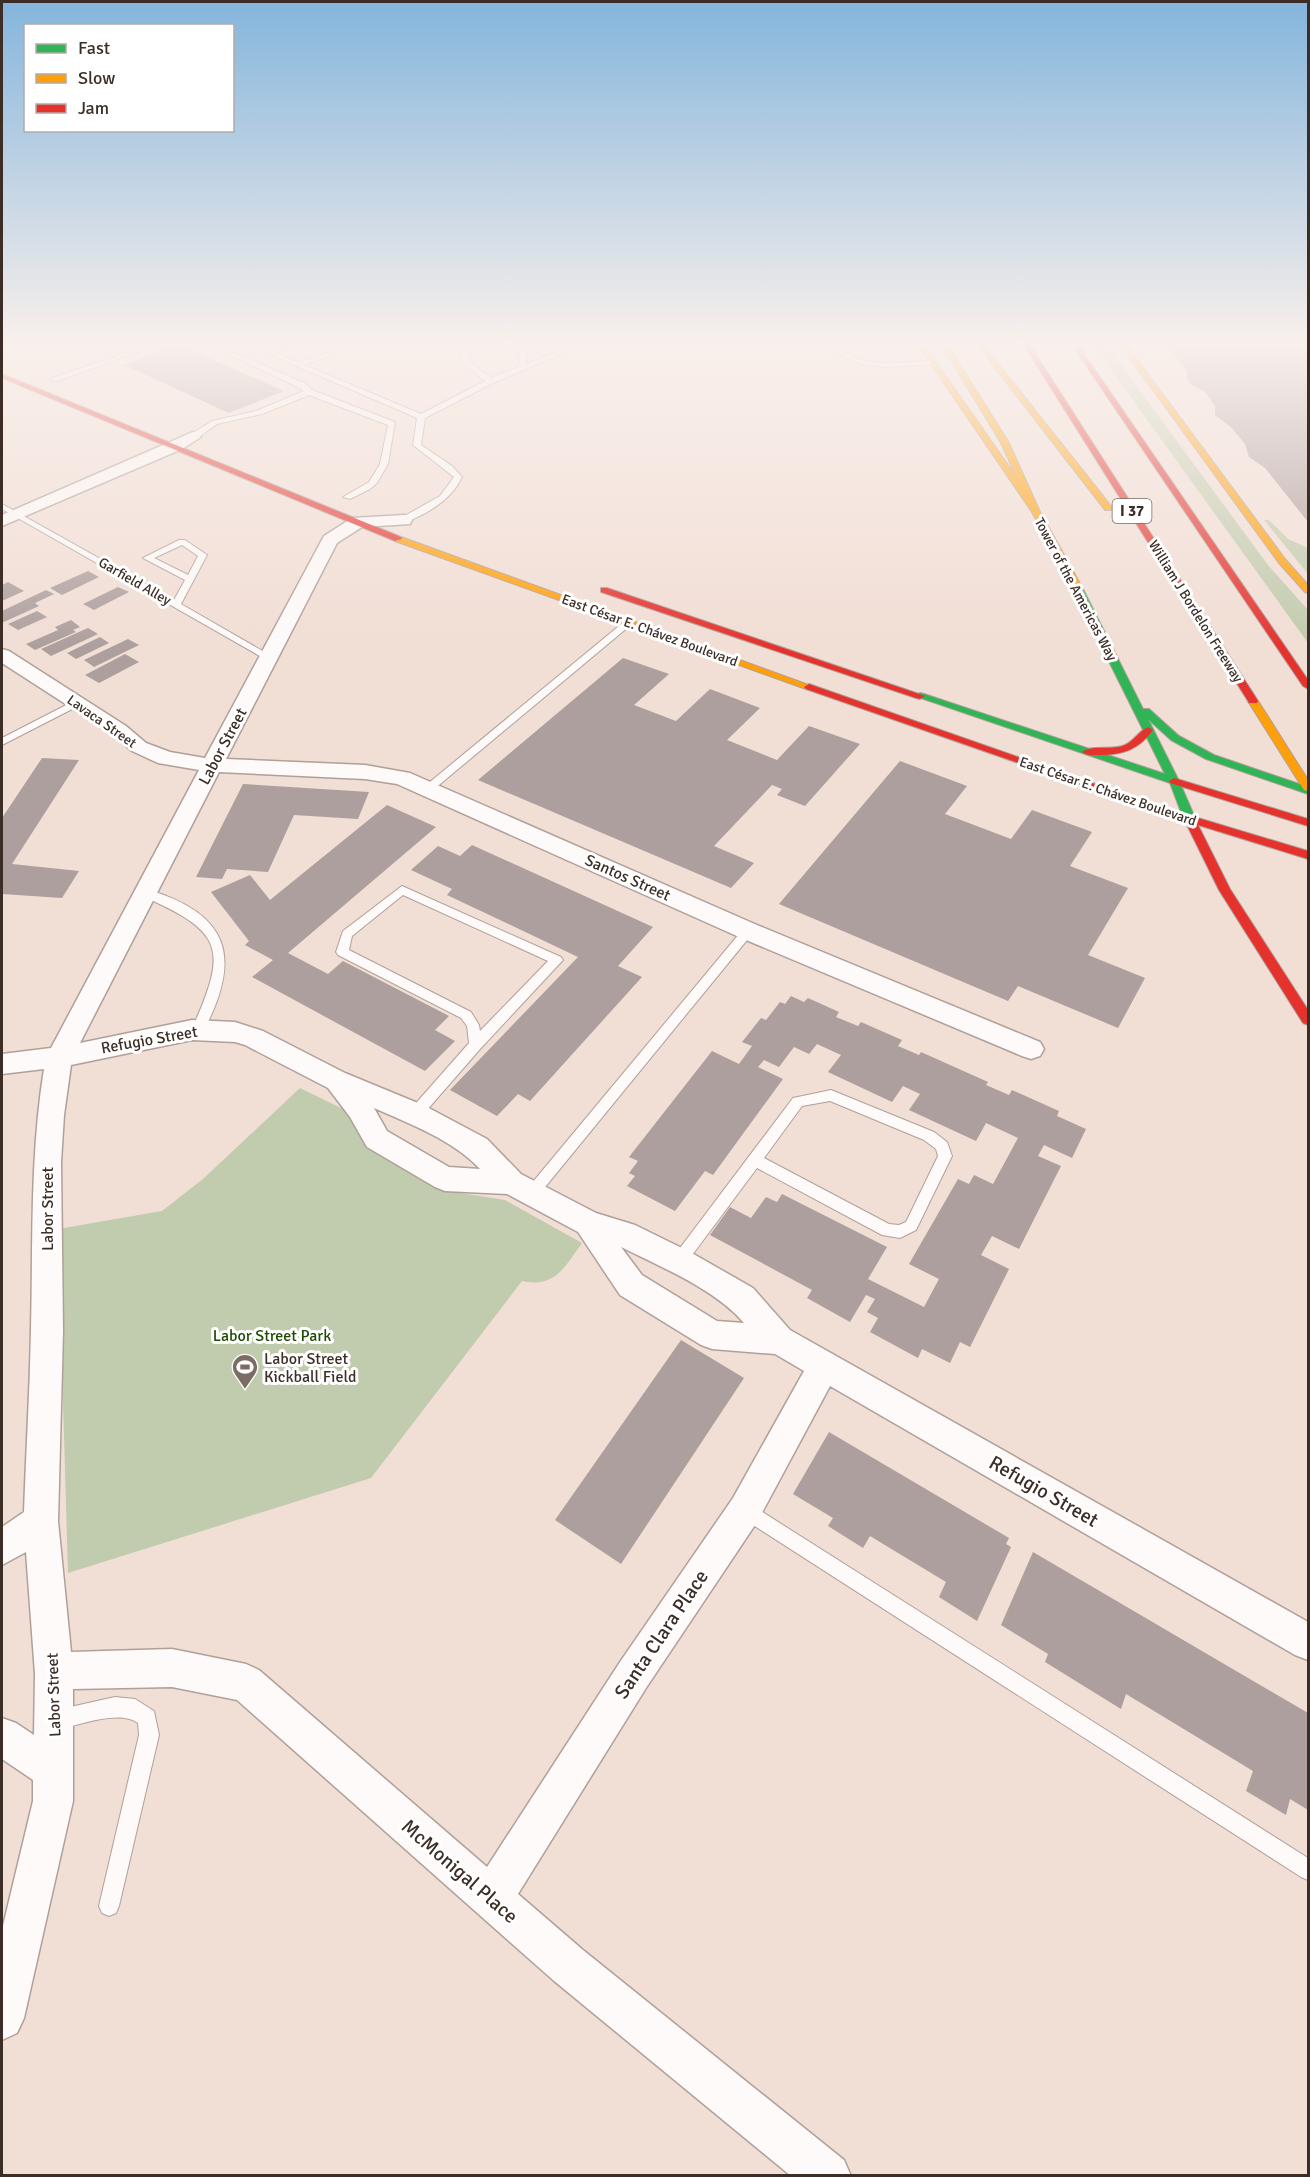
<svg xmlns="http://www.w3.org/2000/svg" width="1310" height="2177" font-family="Signika,sans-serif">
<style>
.green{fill:#c1cbad}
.building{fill:#ad9f9d}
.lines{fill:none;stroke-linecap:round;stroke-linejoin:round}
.lane-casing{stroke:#afa099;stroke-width:2}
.street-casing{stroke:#afa099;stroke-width:3}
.fast-casing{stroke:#afa099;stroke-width:2}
.slow-casing{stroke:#afa099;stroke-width:2}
.jam-casing{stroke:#afa099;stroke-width:2}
.lane{fill:#fdfaf9;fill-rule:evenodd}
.street{fill:#fdfaf9;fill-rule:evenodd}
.fast{fill:#30b455;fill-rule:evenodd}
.slow{fill:#ff9f0a;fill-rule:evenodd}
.jam{fill:#e5322d;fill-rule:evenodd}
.labels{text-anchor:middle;stroke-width:6;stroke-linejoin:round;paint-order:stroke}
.far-street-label{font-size:14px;fill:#3c2e27;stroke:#fff}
.shield{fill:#fff;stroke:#766d68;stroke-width:1.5}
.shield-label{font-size:15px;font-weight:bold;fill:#3c2e27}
.street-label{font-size:16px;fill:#3c2e27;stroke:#fff}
.park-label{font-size:16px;fill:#1e4b00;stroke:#fff}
.poi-label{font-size:16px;fill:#3c2e27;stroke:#fff;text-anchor:start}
.near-street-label{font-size:20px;fill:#3c2e27;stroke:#fff}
</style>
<rect width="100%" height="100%" fill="#f1ded5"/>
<path class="green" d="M1091,342H1104L1268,565L1308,610V643Z
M1264,520H1269L1288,539L1308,548V574Z
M300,1088L343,1109L363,1140L381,1152L454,1192L505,1200L582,1243C564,1268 555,1288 522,1281L371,1478L68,1573L58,1229L162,1211L203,1179Z"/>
<path class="building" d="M285,342H304L284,350L274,346Z
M1164,342H1308V522L1265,468L1249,457L1245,444L1232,428L1215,415V406L1205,392L1192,385L1187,379V371Z
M179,345L284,391L229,413L124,365Z
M88,571L99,577L62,595L50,588Z
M8,582L24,591L2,601V585Z
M118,587L129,592L94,610L83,604Z
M46,590L54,594L35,603L39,606L4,622L2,621V611Z
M37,611L47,617L18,630L8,624Z
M71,620L80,627L73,630L76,632L35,650L26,644L58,630L55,627Z
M88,628L98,634L51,656L41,649Z
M100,637L109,643L76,659L67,653Z
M128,639L139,645L94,667L84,660Z
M125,654L139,662L99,683L85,675Z
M623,658L669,674L634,705L676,721L710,689L760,708L727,740L777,760L809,726L860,744L805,806L777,795L782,789L772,785L714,846L754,863L731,888L478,780Z
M42,758L79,760L12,864L79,871L62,898L2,894V818Z
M900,761L967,786L945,814L1011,839L1032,810L1092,832L1070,866L1128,888L1088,955L1145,978L1118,1028L1018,986L1008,1001L779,904Z
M243,784L369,792L358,819L294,815L268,872L227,869L222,879L196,877Z
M387,805L436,827L288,953L328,974L343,961L449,1016L435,1030L455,1041L425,1071L252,977L273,960L245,945L249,941L211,892L250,875L270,900Z
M472,845L653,927L618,966L642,977L530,1101L518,1094L497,1116L450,1090L578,957L447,895L452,889L411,870L438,846L460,856Z
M791,996L804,1002L808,998L839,1012L836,1017L858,1026L861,1022L902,1040L898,1046L919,1055L921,1052L988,1082L986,1085L1009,1095L1012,1090L1059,1111L1057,1116L1086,1129L1072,1158L1044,1145L1038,1156L1061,1166L1019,1249L992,1236L981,1255L1009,1269L970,1347L960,1342L950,1363L922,1349L918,1358L870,1332L878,1318L867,1312L875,1299L866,1295L850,1322L807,1298L812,1290L710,1235L730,1207L751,1218L766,1197L777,1202L782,1194L887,1247L868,1279L924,1307L939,1279L909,1264L958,1179L969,1184L974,1175L993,1184L1018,1138L986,1123L976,1141L909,1110L920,1094L903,1086L892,1102L828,1072L841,1055L817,1044L809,1054L794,1047L779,1067L764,1060L758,1067L783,1079L713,1175L705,1171L675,1211L627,1186L635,1176L629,1173L638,1161L629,1157L712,1051L739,1064L752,1046L742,1042L761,1018L766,1020L780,1002L785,1004Z
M681,1340L744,1378L621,1564L555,1520Z
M829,1432L1009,1538L1006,1544L1011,1547L977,1621L939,1597L946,1582L870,1536L863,1548L828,1526L833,1518L793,1494Z
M1033,1552L1308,1713V1810L1290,1799L1286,1815L1246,1791L1253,1771L1126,1694L1121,1709L1045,1662L1048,1654L1001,1625Z"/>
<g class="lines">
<g class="lane-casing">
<path id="lane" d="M157,342H166L57,381L50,379Z
M202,342H210L304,383L312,390L395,422L388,464L377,483L370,489L350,499L343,497L369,482L380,464L388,425L309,395L262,414L217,424L196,439H190V435L212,421L256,411L304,391L298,387Z
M241,342H249L298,362L342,349V351L304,365L421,414L485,381L461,362L464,342H470L468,361L491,378L519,367L520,342H526V364L581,342H589L493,383L425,418L421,445L452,466L462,477C452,499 427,514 404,523L400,520L401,518L440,496L454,477L413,445L417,418Z
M806,342H815L865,361L884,363L932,361L935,363L932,365L884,367L864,365Z
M2,504L174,600L185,580L143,558L179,540H185L207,555L181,604L273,657L265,659L2,509ZM182,545L198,556L188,575L154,558Z
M625,621L633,623L433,790H425V786Z
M76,700L81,703L80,705L2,745V738Z
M402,886L561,957L563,960L481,1048L420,1118H410L408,1114L410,1110L469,1043L467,1026L461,1018L338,955L336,952L343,931ZM403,895L548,961L480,1031L479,1025L471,1012L349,950L352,936Z
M146,889C231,914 242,958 203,1032L198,1034L192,1029C228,948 224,932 142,896L140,893Z
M748,927L754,931L752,934L537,1197L532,1199L527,1197L525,1193L527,1189L744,928Z
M831,1090L934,1132L947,1142L952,1156L916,1230L900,1238L882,1235L757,1168L684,1266L679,1268L674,1266L671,1261L674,1256L793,1098ZM830,1101L924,1140L936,1149L938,1156L906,1222L899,1225L889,1224L764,1158L802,1106Z
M745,1501L1308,1858V1880L1301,1877L739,1516L736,1510L739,1504Z
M115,1697L135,1699L154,1711L159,1735L119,1906L116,1913L109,1916L102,1913L99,1906L139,1735L138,1723C119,1709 79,1725 57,1730L50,1727L47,1720L50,1713L57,1710Z"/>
</g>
<g class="street-casing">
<path id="street" d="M193,432L201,437L182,449L2,526V515Z
M404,515L410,516L412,520L410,524L362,527L337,543L226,759L365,765L410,773L757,925L1040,1042L1044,1049L1040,1056L1031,1059L1022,1056L739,937L397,784L365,779L219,772L80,1043L192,1020L235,1022L263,1031L345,1073L425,1106L487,1139L521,1174L596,1213L635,1225L690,1252L753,1288L790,1330L1308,1622V1660L1295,1655L830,1386L757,1522L646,1688L518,1894L583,1950L844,2160L851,2176H791L553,1980L237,1700L172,1687L73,1689V1801L24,2018L17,2033L2,2040V1930L33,1801V1780L2,1759V1718L16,1723L34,1735L35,1674L26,1552L2,1565V1527L24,1512C26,1451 30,1390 31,1329C33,1242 30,1155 44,1069L2,1074V1054L51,1048L199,770L158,763L132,751L112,734L2,663V649L9,651L126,726L146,743L170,752L205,758L324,536L352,518ZM192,1040L235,1042L245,1045L328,1088L350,1117L367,1147L435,1187L445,1191L507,1194L578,1232L620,1295L701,1345L712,1349L775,1354L804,1371L733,1498L620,1662L487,1867L259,1670L246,1664L172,1649L71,1652L58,1521L63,1331L61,1162L64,1115L71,1065ZM374,1108C410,1124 453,1140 480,1169L449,1167L387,1131ZM621,1247C661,1267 715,1289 744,1323L717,1321L642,1275Z"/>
</g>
<g class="fast-casing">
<path id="fast" d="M1078,586L1083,589L1143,709H1149L1179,736L1214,755L1308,787V794L1206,759L1171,740L1148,719L1179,781L1196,820L1190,824L1184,820L1170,783L915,696L920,693L924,694L1165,774L1073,589Z"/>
</g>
<g class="slow-casing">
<path id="slow" d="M916,342H922L1017,478L1001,443L940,342H946L1009,443L1040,512L1083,589L1081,591L1073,589L1032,512Z
M975,342H981L1111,506V510H1105Z
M1118,342H1124L1285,559L1308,585V593L1305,592L1279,563Z
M395,537H401L814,687L806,689L395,541Z
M1253,698L1258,701L1308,780V791L1304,790L1248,701Z"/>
</g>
<g class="jam-casing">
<path id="jam" d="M1022,342H1028L1258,701L1257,703H1249L1248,701Z
M1070,342H1076L1308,680V689L1303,686Z
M2,374L401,537L402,539L395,541L2,378Z
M601,588H607L925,696L920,699L916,698L601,592Z
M809,684L1155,805L1308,851V859L1198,825L1230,889L1308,1010V1025L1303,1023L1219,890L1185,821L806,689L804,687Z
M1148,727L1153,730C1139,749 1123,755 1100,755C1093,755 1087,756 1082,752C1092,744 1112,751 1125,745C1134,741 1139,731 1148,727Z
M1174,778L1308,819V826L1170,783L1169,781Z"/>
</g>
<use href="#lane" class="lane"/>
<use href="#street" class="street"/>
<use href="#fast" class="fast"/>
<use href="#slow" class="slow"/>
<use href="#jam" class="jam"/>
</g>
<linearGradient id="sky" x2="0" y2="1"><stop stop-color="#84b5dc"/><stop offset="0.53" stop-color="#f9f0ec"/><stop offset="1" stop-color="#f9f0ec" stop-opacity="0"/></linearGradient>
<rect width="1310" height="647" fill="url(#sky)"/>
<defs>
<g id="stadium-pin" transform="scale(1.35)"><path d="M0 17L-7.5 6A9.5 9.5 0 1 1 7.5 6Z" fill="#7b6c64" stroke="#fff"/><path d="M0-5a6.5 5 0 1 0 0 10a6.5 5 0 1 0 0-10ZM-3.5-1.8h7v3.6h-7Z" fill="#fff"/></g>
</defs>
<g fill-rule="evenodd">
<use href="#stadium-pin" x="245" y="1367"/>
</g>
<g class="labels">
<g class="far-street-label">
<text transform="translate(135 581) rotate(30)" y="5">Garfield Alley</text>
<text transform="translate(1076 589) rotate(62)" y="5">Tower of the Americas Way</text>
<text transform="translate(1196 611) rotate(58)" y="5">William J Bordelon Freeway</text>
<text transform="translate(650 630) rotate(20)" y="5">East César E. Chávez Boulevard</text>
<text transform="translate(102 721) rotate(35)" y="5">Lavaca Street</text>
<text transform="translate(1108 791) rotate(19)" y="5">East César E. Chávez Boulevard</text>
</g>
<rect class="shield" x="1112.5" y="499" width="39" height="24" rx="4.5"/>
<g class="shield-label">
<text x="1132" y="516">I 37</text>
</g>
<g class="street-label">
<text transform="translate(222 746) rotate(-62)" y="6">Labor Street</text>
<text transform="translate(628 877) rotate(24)" y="6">Santos Street</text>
<text transform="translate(149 1039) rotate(-10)" y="6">Refugio Street</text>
<text transform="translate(47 1209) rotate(-90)" y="6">Labor Street</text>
<text transform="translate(53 1695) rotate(-92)" y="6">Labor Street</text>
</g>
<g class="park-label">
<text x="272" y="1341">Labor Street Park</text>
</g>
<g class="poi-label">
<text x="264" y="1364">Labor Street<tspan x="264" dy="18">Kickball Field</tspan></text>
</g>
<g class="near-street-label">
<text transform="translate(1044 1491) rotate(30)" y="7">Refugio Street</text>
<text transform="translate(661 1634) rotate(-56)" y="7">Santa Clara Place</text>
<text transform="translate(460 1871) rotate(41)" y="7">McMonigal Place</text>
</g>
</g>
<rect width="1310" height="2177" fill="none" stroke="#3c2e27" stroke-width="6"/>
<rect x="24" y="24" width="210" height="108" fill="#ffffff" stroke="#b1aba9" stroke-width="1.5"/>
<rect x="36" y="44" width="30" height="9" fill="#30b455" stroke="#b1aba9" stroke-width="1.5"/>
<text x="78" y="54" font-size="18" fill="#3c2e27">Fast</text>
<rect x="36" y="74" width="30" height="9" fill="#ff9f0a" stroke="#b1aba9" stroke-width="1.5"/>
<text x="78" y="84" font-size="18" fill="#3c2e27">Slow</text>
<rect x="36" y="104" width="30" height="9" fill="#e5322d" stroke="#b1aba9" stroke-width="1.5"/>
<text x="78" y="114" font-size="18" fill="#3c2e27">Jam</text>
</svg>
